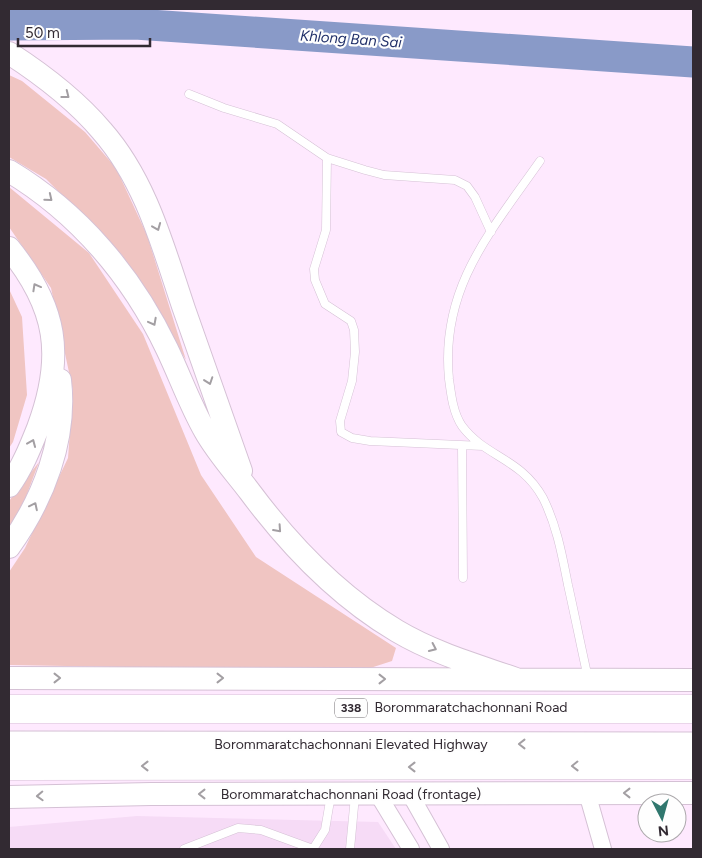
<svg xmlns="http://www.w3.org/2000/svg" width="702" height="858" font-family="Figtree,sans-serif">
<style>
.built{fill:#f6dbf6}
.green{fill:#f0c5c2}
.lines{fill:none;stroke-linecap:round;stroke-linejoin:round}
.river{stroke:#899ac8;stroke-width:31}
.lane-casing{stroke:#d5c1d5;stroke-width:9}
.street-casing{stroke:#d5c1d5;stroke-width:18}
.secondary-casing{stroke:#d5c1d5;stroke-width:24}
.primary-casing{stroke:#d5c1d5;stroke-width:27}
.highway-casing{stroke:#d5c1d5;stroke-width:29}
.lane{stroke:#fff;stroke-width:8}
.street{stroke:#fff;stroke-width:16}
.secondary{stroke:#fff;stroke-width:22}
.primary{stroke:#fff;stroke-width:25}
.highway{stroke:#fff;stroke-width:28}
.oneway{stroke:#a39fa3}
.labels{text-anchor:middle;stroke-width:4.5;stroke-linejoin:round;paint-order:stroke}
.shield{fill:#fefefe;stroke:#6f6a6f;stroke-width:1}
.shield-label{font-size:12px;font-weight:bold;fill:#322a32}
.street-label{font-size:14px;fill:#322a32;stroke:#fefefe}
.water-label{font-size:15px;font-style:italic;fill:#22316a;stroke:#fefefe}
</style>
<rect width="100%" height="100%" fill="#fee9fe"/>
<path class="built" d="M137,816L378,822L396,849H9V827Z"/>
<path class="green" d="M9,75L22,81L85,132L116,168L147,235L186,360L122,255L46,179L9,157Z
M9,187L89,253L143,334L201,475L256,557L396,648L392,661L361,671L9,665V572L25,548L68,458L73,391L51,288L9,227Z
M9,289L22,317L27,395L13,442L9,448Z
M39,462L18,518L9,532V501Z"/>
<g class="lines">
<path class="river" d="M9,25L135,24L693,62"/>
<g class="lane-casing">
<path id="lane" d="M189,94L224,108L277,124L327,158L365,170L384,175L455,180L467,186L475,197L491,232
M327,158L326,230L314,269L315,280L325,304L351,321L354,330L355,352L352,381L340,421L341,432L352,438L370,441L483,446
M540,161C491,231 440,288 449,379C451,394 453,413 462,426C485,457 521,458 543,498C557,526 562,555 568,585C575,616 581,647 588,678
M462,446L463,578
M184,849L238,828L261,830L313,849
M313,849L325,830L331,795
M350,849L355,796"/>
</g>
<g class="street-casing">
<path id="street" d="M377,793L411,849
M587,793L603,849
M410,794L441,849"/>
</g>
<g class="secondary-casing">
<path id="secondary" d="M9,53C43,75 76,100 102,131C146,181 163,247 184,309C203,363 222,417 241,471
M9,171C79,213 132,276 167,349C180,376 190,405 205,431C218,454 235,472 250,492C291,547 338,596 397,631C434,653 476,665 516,679
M9,248C57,307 65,356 38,428C30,448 22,468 9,486
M9,547C43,500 67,439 60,380
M9,678L693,680
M9,797L151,794L693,793"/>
</g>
<g class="primary-casing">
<path id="primary" d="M9,744L693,745"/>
</g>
<g class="highway-casing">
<path id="highway" d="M9,709H693
M9,766L693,765"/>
</g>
<use href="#lane" class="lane"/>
<use href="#street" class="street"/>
<use href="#secondary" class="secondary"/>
<use href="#primary" class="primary"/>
<use href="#highway" class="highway"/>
</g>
<defs><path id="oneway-chevron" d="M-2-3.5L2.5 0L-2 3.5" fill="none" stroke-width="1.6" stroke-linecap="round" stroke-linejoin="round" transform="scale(1.25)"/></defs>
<g class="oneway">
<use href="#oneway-chevron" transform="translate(66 95) rotate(38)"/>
<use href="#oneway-chevron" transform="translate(49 198) rotate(39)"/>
<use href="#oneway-chevron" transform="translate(157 227) rotate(68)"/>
<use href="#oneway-chevron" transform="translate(36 287) rotate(-119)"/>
<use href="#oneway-chevron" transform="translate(153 322) rotate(62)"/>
<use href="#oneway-chevron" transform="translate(209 381) rotate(71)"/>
<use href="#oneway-chevron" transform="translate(32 443) rotate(-67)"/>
<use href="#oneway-chevron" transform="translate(34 506) rotate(-64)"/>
<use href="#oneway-chevron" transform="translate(278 529) rotate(48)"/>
<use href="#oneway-chevron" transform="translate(433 648) rotate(25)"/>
<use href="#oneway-chevron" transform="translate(57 678)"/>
<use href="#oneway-chevron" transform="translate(220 678)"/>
<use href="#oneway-chevron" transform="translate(382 679)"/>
<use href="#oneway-chevron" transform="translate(522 744) rotate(-180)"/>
<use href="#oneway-chevron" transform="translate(145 766) rotate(-180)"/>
<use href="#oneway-chevron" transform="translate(575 766) rotate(179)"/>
<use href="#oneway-chevron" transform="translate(412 767) rotate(-180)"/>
<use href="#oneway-chevron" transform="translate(627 793) rotate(-180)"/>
<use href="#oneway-chevron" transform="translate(202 794) rotate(180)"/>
<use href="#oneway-chevron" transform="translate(40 796) rotate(178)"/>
</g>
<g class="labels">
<rect class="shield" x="335" y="698.5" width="32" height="19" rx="4"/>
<g class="shield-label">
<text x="351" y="712">338</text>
</g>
<g class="street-label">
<text x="471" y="712">Borommaratchachonnani Road</text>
<text x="351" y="749">Borommaratchachonnani Elevated Highway</text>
<text x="351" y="799">Borommaratchachonnani Road (frontage)</text>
</g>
<g class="water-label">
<text transform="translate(351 39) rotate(4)" y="5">Khlong Ban Sai</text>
</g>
</g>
<rect width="702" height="858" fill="none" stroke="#322a32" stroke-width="20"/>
<g transform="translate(662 818) rotate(174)"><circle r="24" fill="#fefefe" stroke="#aca9ac"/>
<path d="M0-4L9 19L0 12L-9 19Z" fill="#30776e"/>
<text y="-8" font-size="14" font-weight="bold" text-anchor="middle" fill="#322a32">N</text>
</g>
<path d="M18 38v8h132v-8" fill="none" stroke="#322a32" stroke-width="2.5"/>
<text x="25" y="38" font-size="15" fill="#322a32" stroke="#fefefe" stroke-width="4" paint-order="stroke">50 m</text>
</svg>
